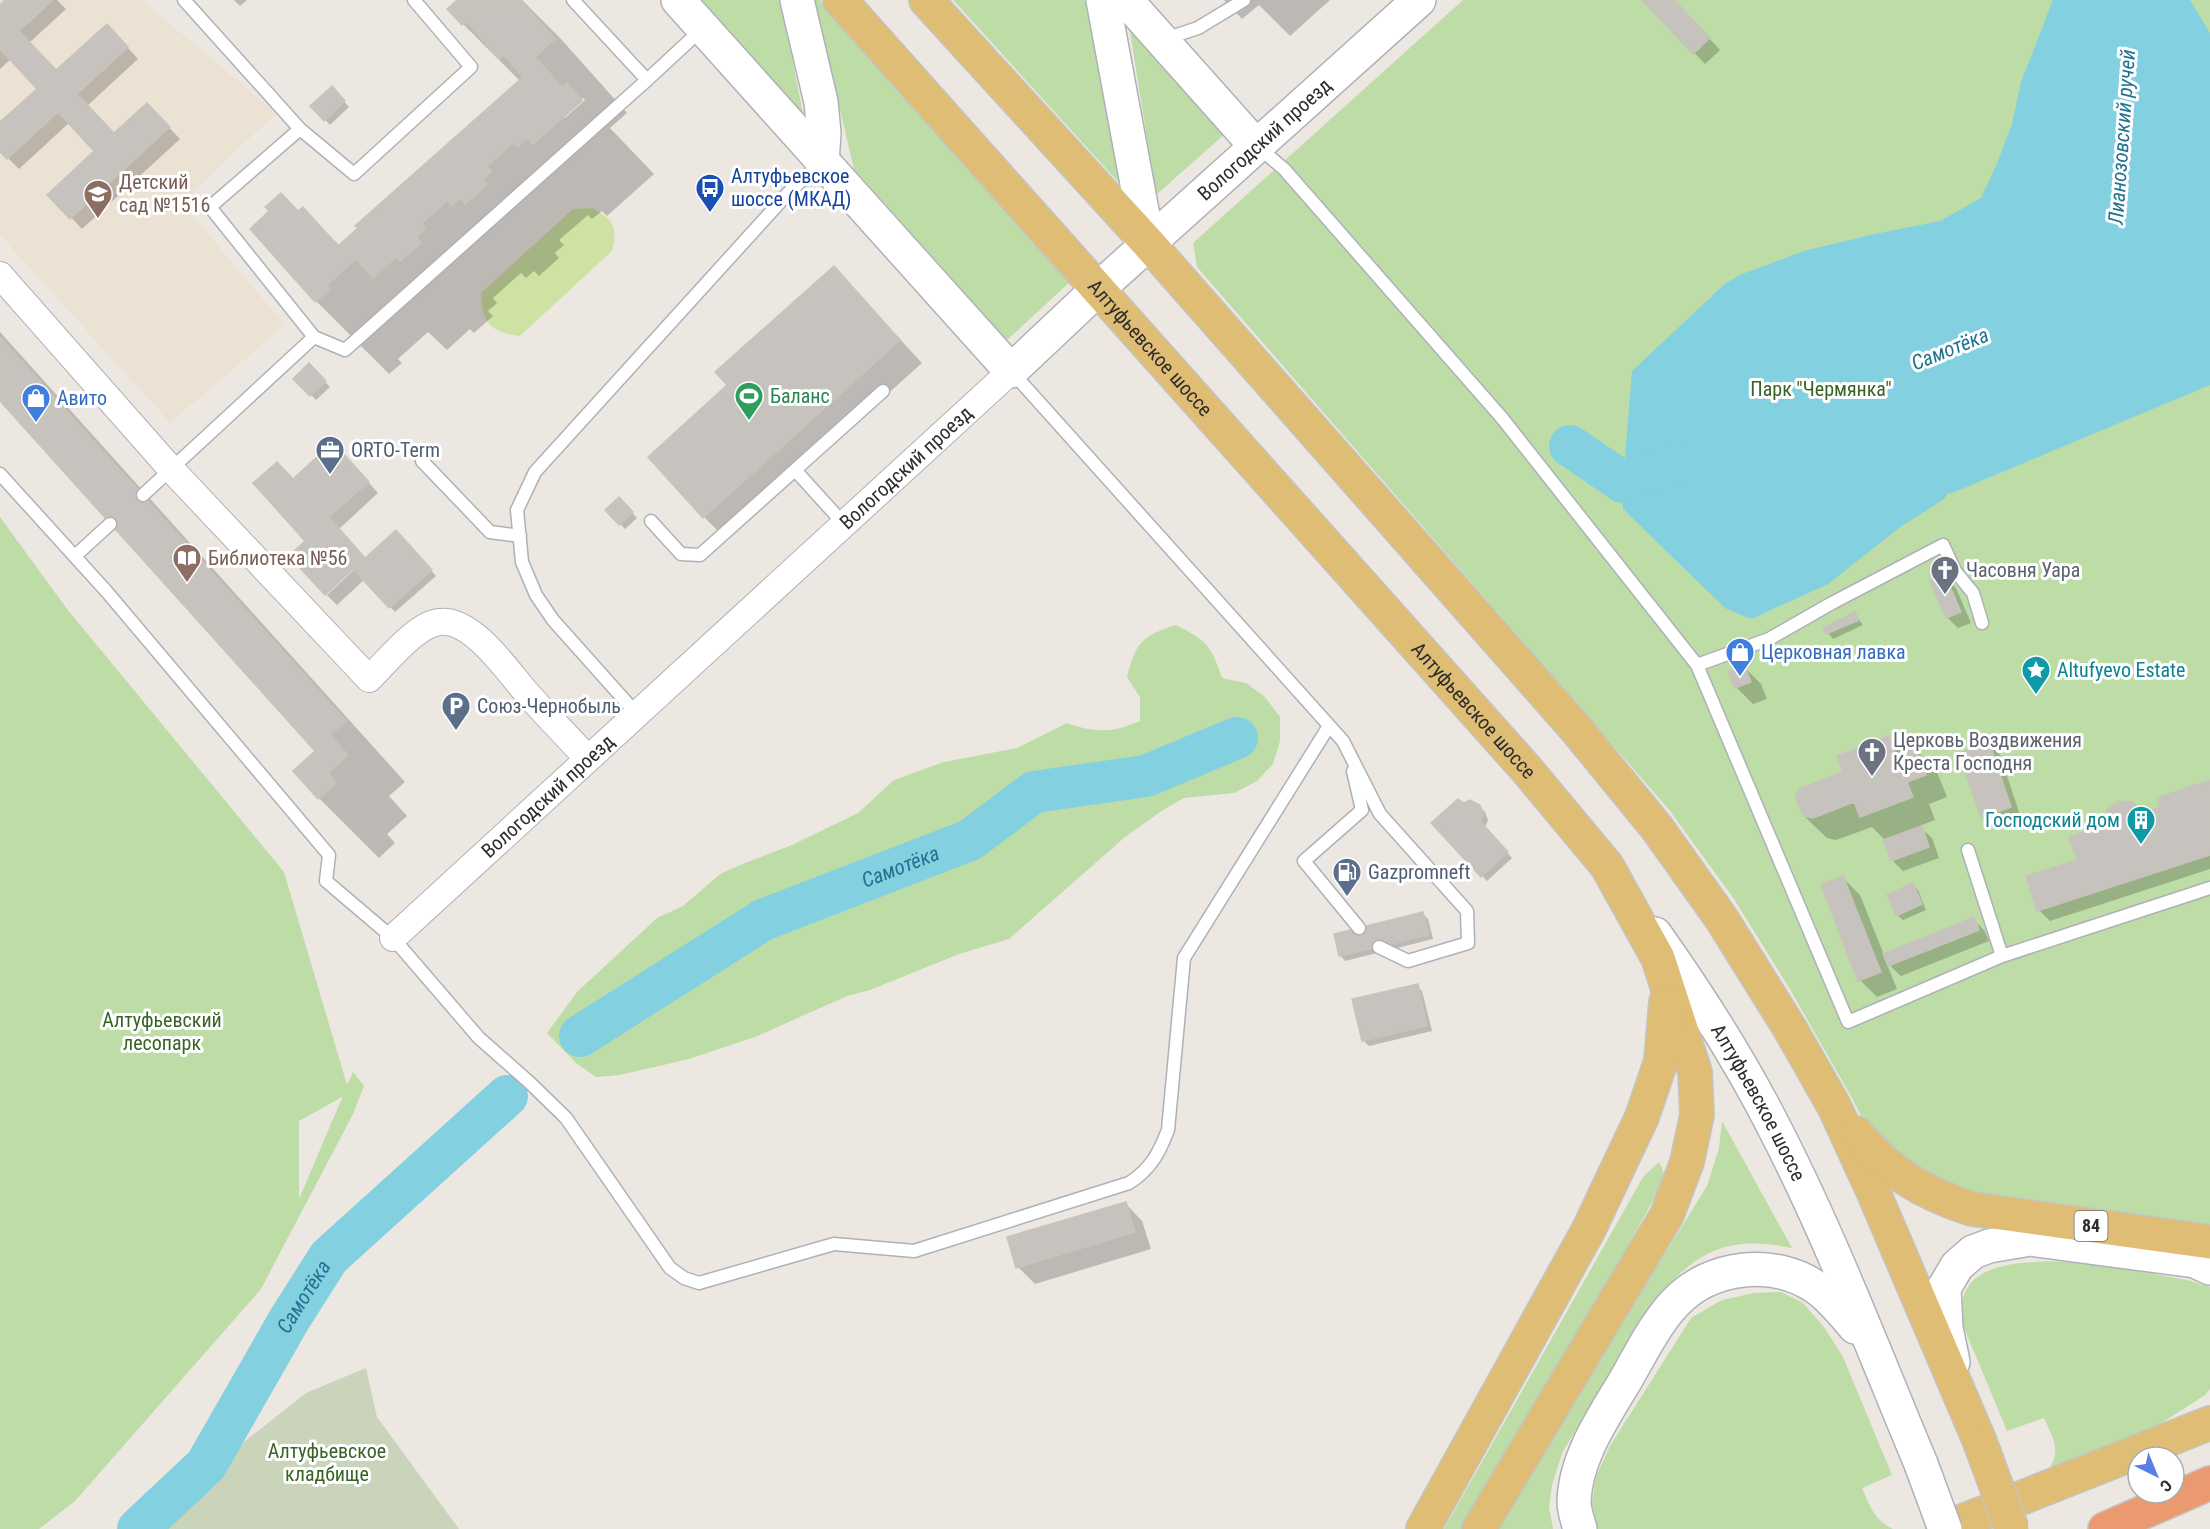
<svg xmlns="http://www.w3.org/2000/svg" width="2210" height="1529" font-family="'Roboto Condensed',sans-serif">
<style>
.education{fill:#ece2d4}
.green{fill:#bddca6;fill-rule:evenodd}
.cemetery{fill:#cad4bb}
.pitch{fill:#cde2a3}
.water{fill:#83d0e1}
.shadow{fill:#0003;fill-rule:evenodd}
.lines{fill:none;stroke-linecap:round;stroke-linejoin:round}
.river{stroke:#83d0e1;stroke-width:42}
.building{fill:#c6c2bd;stroke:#c8c3bb;stroke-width:1.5}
.lane-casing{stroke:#aeb1b8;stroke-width:15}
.street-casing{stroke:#aeb1b8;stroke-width:28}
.secondary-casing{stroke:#aeb1b8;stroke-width:36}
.primary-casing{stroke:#c4c4c4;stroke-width:36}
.highway-casing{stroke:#c4c4c4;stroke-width:36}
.lane{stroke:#fff;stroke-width:12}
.street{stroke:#fff;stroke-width:26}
.secondary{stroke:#fff;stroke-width:33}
.primary{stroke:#e0bd74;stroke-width:33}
.highway{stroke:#eb996f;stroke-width:33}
.secondary-bridge-casing{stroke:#aeb1b8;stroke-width:36;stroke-linecap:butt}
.primary-bridge-casing{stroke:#c4c4c4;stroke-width:36;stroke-linecap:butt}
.secondary-bridge{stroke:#fff;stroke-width:33}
.primary-bridge{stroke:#e0bd74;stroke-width:33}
.labels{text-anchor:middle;stroke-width:6;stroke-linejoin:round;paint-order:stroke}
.shield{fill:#fff;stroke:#6c6c6c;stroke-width:1.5}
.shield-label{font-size:18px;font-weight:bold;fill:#2d2d2d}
.street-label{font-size:20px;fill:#2d2d2d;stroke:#fff}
.transit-label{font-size:20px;fill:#164399;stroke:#fff;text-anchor:start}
.education-label{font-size:20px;fill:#785e54;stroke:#fff;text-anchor:start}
.park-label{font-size:20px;fill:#376325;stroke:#fff}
.leisure-label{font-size:20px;fill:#27864d;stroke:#fff;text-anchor:start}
.shop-label{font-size:20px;fill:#366cbe;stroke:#fff;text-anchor:start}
.service-label{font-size:20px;fill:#4e5e75;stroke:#fff;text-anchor:start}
.worship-label{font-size:20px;fill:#5b616d;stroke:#fff;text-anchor:start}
.culture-label{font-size:20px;fill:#0d838f;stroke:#fff;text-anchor:start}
.water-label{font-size:21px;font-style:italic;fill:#1f7390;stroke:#fff}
</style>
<rect width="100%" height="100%" fill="#ede7e2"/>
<path class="education" d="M0,0H142L276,113L182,203L285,325L170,423L0,235Z"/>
<path class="green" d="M700,0H781L803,114Z
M814,0H820L1071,281L1007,340L854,169Z
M953,0H1089L1121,185Z
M1463,0H2210V1234L1961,1193L1875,1143L1852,1098L1791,991L1734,899L1670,811L1197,267L1193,243Z
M1129,25L1226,133L1156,195Z
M0,517L67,609L284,872L347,1085L353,1072L364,1086L353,1114L261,1289L75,1501L39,1529H0ZM342,1097V1098L299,1199V1121Z
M1176,625C1207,641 1211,645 1222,678L1246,683L1265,697L1280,717V741L1273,764L1257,781L1234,793L1184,798L1163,810L1125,837L1009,939L959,954L870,990L847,996L755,1037L689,1059L620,1075L596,1077L576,1063L547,1033L577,992L657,918L683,906L720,874L745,863L792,845L858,813L894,780L944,762L1017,748L1067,723C1096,733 1112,733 1140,721V697L1127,677C1136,642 1142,636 1176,625Z
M1722,1121L1792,1248C1734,1236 1702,1247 1663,1291L1563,1451L1552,1485L1549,1507L1553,1529H1444L1643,1177L1659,1162C1664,1170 1665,1177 1661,1186L1533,1417L1555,1431L1707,1186L1719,1148Z
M2082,1261L2187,1280L2210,1287V1389L2205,1395L2149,1431L2048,1471C2062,1450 2053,1439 2044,1418L2007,1431L1962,1323C1962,1314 1961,1304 1964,1295C1978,1255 2048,1263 2082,1261Z
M1781,1292L1803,1303L1824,1327L1843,1357L1892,1475L1862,1488C1869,1505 1875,1521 1893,1529H1598L1592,1503L1596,1477L1610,1446L1691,1318L1722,1300L1754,1293Z"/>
<path class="cemetery" d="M366,1368L377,1417L459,1529H153L212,1467L306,1393Z"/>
<path class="pitch" d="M593,208C614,220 618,228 612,251L520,336C490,332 482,323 481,293L573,209Z"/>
<path class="water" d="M2053,0H2190L2210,33V385L1952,493L1947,494L1944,499L1899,528L1828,584L1751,619L1725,608L1623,509V482L1632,371L1726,283L1742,274L1804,251L1870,235L1940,221L1981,198L1996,166L2012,124L2021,82Z"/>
<path class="shadow" d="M8,0H57L66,9L29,43L56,72L118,37L138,59L87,106L114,135L158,116L180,139L82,229L50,195L96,152L70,122L19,169L0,150V124L39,89L11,59L0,69V7Z
M234,0H247L240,6Z
M459,0H522L561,39L627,113L610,128L654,174L607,216L602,211L592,219L588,215L559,240L564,245L555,253L559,258L539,276L534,271L526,278L521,273L493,298L497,303L488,311L493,316L474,333L470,329L447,350L428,332L398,359L402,363L389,374L316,301L299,212L303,209L340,246L520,81L463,24ZM583,98L585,100L565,118L563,116Z
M1224,0H1330L1290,36L1259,5L1242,19Z
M1644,0H1673L1720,50L1705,64Z
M332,88L349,107L330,125L312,106Z
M834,268L922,363L726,539L704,517L729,385Z
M0,332L405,782L389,796L407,816L387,834L395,843L379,858L319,798L317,751L0,399Z
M309,365L330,387L316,400L296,379Z
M344,455L378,493L339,529L366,559L401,537L436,576L395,612L365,579L337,605L327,595L355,569L308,541L293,480Z
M619,499L637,518L625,529L607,510Z
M1945,577L1956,588L1971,623L1958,628L1947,617Z
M1855,614L1863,625L1833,639L1828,633L1825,628Z
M1744,667L1761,684L1767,699L1753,704L1736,687Z
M1889,738L1904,753L1915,749L1937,772L1947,797L1929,804L1935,820L1919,826L1932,838L1939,858L1903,871L1892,860L1884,839L1872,827L1836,840L1827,838L1804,816L1845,773Z
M1989,744L2000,755L2021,818L1993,828L1982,817Z
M2210,782V869L2050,921L2039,910L2079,861L2143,814L2162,808Z
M1463,805L1479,806L1485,812L1488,820L1485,827L1512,858L1487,881L1433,823Z
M1843,878L1860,895L1884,955L1973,919L1984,930L1989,941L1901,976L1886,962L1897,989L1877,997L1860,980Z
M1913,885L1918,890L1926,910L1903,920L1897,915Z
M1423,914L1428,919L1433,939L1345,961L1340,955Z
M1417,986L1422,991L1432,1031L1369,1046L1363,1040Z
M1126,1204L1142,1221L1151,1249L1035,1284L1018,1267Z"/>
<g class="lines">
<g class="river">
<path d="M1570,446L1623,482L1676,461"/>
<path id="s1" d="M580,1036L763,920L970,840L1034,792L1146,776L1237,738"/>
<path id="s2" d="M138,1529L206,1465L289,1320L329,1257L507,1096"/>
</g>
</g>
<path class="building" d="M5,0H53L19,31L56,70L107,24L128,47L77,94L114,133L147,103L170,127L70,219L47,195L94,151L58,112L7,159L0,152V122L37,89L0,49V5Z
M457,0H520L555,39L535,57L562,87L567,83L582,101L533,144L528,138L518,147L514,142L487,166L492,171L483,179L487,185L465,204L460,198L452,206L448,200L421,224L425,229L416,237L421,243L400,261L396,257L373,278L356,259L327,285L330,289L315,302L250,229L269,211L265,207L281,193L298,211L303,207L338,246L358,228L355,226L523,77L504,55L499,59L466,21L462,25L447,9Z
M1642,0H1674L1710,38L1693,54Z
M332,86L345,101L324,121L310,106Z
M834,266L900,340L703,518L648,457L727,385L715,372Z
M0,337L346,721L330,735L348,755L328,773L336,783L318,799L293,771L315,751L0,401Z
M309,363L326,381L310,396L293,379Z
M333,442L369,482L329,517L365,558L325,595L289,556L305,541L253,483L277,462L293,479Z
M619,497L633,512L619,525L605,510Z
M396,530L432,570L389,608L353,569Z
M1945,575L1961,612L1946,618L1930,581Z
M1855,612L1859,620L1826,634L1823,628Z
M1744,665L1751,682L1735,688L1728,672Z
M1889,736L1896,755L1915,747L1926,775L1907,782L1913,797L1860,817L1854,802L1813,818L1803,816L1795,796L1800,789L1843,772L1837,756Z
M1989,742L2011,807L1981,818L1959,753Z
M2210,780V855L2037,911L2026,876L2077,860L2069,837L2106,825L2107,810L2118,801L2133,802L2142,813L2160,807L2157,798Z
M1458,799L1464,803L1470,800L1480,805L1483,814L1480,821L1508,852L1481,877L1431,823Z
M1922,826L1929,847L1891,861L1883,840Z
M1843,876L1881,972L1858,981L1821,885Z
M1913,883L1922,904L1896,916L1887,895Z
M1423,912L1429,935L1339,956L1334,934Z
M1974,917L1979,930L1888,966L1883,954Z
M1418,984L1427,1026L1362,1041L1352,999Z
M1126,1202L1135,1232L1016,1268L1007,1237Z"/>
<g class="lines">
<g class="lane-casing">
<path id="lane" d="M184,0L300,129
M573,0L647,80
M1165,39L1198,28L1244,0
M1258,147L1284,169L1502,418L1697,665L1848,1022L2002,956L2210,888
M314,337L210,207L300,129L354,174L471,67L414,0
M1012,372L1343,741L1380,814L1467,911L1468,943L1408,961L1379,947
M422,461L490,532L520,536
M0,474L107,592L329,855L326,881L393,938L479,1038L529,1082L566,1118L670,1268L684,1278L699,1283L834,1244L914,1251L1129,1183C1151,1169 1159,1153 1168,1130L1184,958L1329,726
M143,495L314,337L345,350L647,80L702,29
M651,521L681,554L700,555L795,470
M844,524L795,470L883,391
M75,556L110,524
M1697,665L1769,639L1832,603L1943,545L1955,571L1973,593L1982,623
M636,713L553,620L536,595L522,562L517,510L535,472L791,190L821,163
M1353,771L1362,810L1304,861L1359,928
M1968,850L2002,956"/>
</g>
<g class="street-casing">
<g id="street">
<path d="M0,275L171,469L369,679C386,663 415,625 439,622C471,617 507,670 525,691C545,714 567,736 587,758"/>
<path id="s3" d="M393,938L1011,371"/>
</g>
</g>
<g class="secondary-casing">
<g id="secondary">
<path id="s4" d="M678,0L1011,371L1099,288L1419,0"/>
<path d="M797,0L821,102L824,133L822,162"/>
<path d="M1103,0L1148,243"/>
<path d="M1126,0L1256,146"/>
<path id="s5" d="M1655,934C1699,996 1744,1067 1778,1135C1832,1241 1875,1354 1921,1464"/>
<path d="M1953,1362L1946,1328L1944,1288L1957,1266L1973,1252L1989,1246L2030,1239L2195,1261L2210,1268"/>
<path d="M1580,1529C1578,1521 1574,1511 1574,1502C1575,1458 1603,1418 1625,1381C1640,1355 1654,1326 1674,1304C1710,1265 1774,1258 1817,1288C1831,1298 1844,1314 1855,1327"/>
</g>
</g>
<g class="primary-casing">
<g id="primary">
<path id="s6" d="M840,0L1527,770L1607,866L1658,958L1695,1072L1697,1115L1687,1162L1667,1215L1479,1529"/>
<path d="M926,0L1148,243L1576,729L1657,828L1721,918L1789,1027L1834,1106L1873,1191L1980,1442"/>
<path d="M1856,1133C1889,1173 1923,1193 1972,1209L2210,1242"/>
<path d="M1423,1529L1589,1229L1642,1117L1661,1061L1666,1002"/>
<path d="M1943,1529L2210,1423"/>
</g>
</g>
<g class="highway-casing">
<path id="highway" d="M2105,1529L2210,1483"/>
</g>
<use href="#lane" class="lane"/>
<use href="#street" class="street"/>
<use href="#secondary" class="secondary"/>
<use href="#primary" class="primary"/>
<use href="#highway" class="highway"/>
<g class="secondary-bridge-casing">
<path id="secondary-bridge" d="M1921,1464L1945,1529"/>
</g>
<g class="primary-bridge-casing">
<path id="primary-bridge" d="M1980,1442L2012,1529"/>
</g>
<use href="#secondary-bridge" class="secondary-bridge"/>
<use href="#primary-bridge" class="primary-bridge"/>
</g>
<defs>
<g id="bus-pin" transform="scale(1.5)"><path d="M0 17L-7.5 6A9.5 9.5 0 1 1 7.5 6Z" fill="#1a4fb4" stroke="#fff"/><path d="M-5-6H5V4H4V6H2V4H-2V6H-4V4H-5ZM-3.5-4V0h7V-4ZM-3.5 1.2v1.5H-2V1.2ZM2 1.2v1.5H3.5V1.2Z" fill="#fff"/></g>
<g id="school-pin" transform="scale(1.5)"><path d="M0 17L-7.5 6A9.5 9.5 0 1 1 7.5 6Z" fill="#8d6e63" stroke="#fff"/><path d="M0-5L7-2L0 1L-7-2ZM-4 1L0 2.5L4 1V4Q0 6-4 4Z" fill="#fff"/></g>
<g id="stadium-pin" transform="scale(1.5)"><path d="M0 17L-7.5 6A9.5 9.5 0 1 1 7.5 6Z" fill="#2e9e5b" stroke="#fff"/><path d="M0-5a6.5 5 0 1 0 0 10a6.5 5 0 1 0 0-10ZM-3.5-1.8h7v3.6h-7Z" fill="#fff"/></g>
<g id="shop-pin" transform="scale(1.5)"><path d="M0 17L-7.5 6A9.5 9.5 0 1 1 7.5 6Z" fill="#3f7fe0" stroke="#fff"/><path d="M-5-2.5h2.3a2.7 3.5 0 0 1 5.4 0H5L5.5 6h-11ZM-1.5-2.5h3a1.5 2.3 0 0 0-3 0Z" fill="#fff"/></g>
<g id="office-pin" transform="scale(1.5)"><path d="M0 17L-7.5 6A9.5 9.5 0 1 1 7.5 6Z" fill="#5c6f8a" stroke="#fff"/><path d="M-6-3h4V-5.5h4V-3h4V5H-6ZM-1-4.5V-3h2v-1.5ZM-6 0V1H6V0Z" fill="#fff"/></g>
<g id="library-pin" transform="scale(1.5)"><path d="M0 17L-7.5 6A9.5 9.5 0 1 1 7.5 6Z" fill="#8d6e63" stroke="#fff"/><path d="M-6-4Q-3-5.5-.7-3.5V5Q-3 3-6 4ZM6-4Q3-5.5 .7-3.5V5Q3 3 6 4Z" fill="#fff"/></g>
<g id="church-pin" transform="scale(1.5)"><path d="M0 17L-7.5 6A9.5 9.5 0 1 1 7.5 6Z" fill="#6b7280" stroke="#fff"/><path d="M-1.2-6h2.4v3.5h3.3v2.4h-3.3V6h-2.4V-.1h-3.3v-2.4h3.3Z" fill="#fff"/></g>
<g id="sight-pin" transform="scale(1.5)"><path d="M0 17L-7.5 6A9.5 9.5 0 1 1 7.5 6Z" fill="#0f9aa8" stroke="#fff"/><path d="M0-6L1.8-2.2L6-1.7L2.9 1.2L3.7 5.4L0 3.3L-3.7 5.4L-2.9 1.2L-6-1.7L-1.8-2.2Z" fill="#fff"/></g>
<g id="parking-pin" transform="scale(1.5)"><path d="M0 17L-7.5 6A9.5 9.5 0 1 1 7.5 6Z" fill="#5c6f8a" stroke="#fff"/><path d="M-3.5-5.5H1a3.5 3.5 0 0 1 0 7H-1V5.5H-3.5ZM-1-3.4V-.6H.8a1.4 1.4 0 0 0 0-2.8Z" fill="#fff"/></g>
<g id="building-pin" transform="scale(1.5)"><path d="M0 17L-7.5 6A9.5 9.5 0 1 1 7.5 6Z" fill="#0f9aa8" stroke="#fff"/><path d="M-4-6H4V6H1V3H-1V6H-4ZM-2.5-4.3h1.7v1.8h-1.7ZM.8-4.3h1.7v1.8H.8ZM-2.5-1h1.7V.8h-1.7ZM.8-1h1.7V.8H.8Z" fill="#fff"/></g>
<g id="fuel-pin" transform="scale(1.5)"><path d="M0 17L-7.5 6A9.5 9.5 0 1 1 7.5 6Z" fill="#5c6f8a" stroke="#fff"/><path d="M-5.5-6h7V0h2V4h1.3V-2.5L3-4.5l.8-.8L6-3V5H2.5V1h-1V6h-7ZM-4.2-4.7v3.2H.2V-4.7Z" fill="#fff"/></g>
</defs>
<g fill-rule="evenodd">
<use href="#bus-pin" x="710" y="188"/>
<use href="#school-pin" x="98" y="194"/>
<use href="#stadium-pin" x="749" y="396"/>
<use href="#shop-pin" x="36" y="398"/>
<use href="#office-pin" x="330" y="450"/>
<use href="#library-pin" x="187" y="558"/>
<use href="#church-pin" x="1945" y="570"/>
<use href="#shop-pin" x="1740" y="652"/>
<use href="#sight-pin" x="2036" y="670"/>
<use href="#parking-pin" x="456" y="706"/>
<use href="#church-pin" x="1872" y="752"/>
<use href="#building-pin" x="2141" y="820"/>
<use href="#fuel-pin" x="1347" y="872"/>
</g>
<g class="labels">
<rect class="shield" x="2074.5" y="1211" width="33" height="30" rx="4.5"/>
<g class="shield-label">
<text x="2091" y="1232">84</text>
</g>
<g class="street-label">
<text dy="7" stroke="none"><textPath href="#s4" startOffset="842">Вологодский проезд</textPath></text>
<text dy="7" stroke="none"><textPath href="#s6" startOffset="466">Алтуфьевское шоссе</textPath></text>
<text dy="7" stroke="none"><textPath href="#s3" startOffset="696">Вологодский проезд</textPath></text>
<text dy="7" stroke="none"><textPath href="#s6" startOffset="952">Алтуфьевское шоссе</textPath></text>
<text dy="7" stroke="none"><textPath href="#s3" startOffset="210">Вологодский проезд</textPath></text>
<text dy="7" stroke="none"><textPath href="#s5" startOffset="198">Алтуфьевское шоссе</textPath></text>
</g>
<g class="transit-label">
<text x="731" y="183">Алтуфьевское<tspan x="731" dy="23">шоссе (МКАД)</tspan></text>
</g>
<g class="education-label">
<text x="119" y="189">Детский<tspan x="119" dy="23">сад №1516</tspan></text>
<text x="208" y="565">Библиотека №56</text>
</g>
<g class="park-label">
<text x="1821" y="396">Парк "Чермянка"</text>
<text x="162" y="1027">Алтуфьевский<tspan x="162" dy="23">лесопарк</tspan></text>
<text x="327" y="1458">Алтуфьевское<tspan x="327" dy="23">кладбище</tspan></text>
</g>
<g class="leisure-label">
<text x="770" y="403">Баланс</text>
</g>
<g class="shop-label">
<text x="57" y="405">Авито</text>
<text x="1761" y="659">Церковная лавка</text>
</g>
<g class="service-label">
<text x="351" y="457">ORTO-Term</text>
<text x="477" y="713">Союз-Чернобыль</text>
<text x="1368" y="879">Gazpromneft</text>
</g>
<g class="worship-label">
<text x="1966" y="577">Часовня Уара</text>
<text x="1893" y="747">Церковь Воздвижения<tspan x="1893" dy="23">Креста Господня</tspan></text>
</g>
<g class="culture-label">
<text x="2057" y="677">Altufyevo Estate</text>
<text x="2120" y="827" text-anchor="end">Господский дом</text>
</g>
<g class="water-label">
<text transform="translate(2122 137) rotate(-86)" y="7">Лианозовский ручей</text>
<text transform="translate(1950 349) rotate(-22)" y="7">Самотёка</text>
<text dy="7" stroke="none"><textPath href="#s1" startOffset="364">Самотёка</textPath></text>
<text dy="7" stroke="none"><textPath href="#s2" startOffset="288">Самотёка</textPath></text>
</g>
</g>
<g transform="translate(2156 1475) rotate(137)"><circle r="28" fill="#ffffff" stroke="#ababab" stroke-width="1.5"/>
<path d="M0-4.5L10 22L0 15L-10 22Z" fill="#587fe4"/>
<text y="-9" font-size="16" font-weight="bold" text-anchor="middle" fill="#2d2d2d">С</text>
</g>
</svg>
